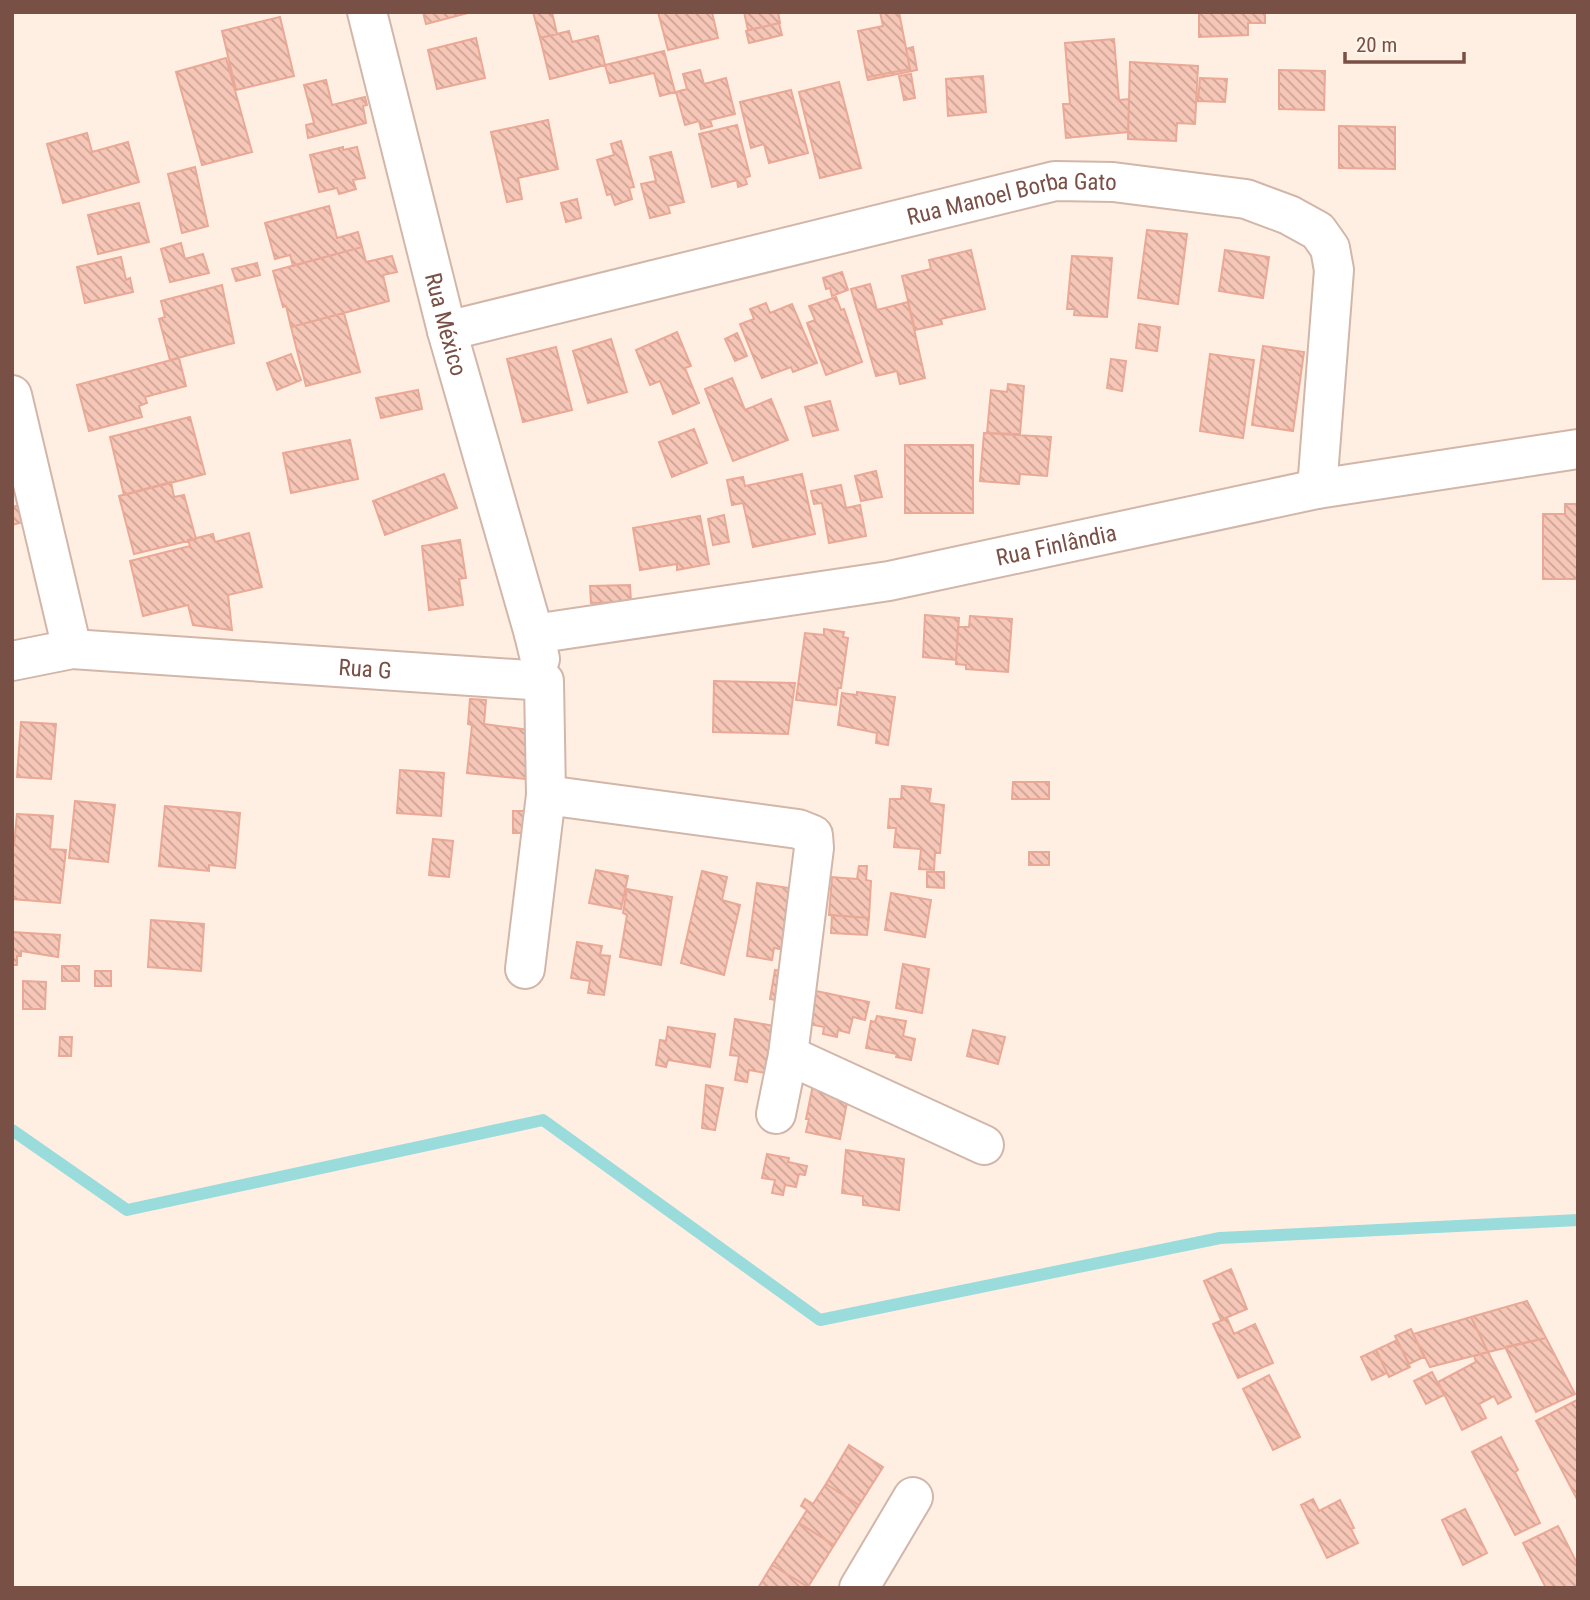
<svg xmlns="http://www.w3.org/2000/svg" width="1590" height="1600" font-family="'Roboto Condensed',sans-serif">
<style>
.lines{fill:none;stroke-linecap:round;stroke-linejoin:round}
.stream{stroke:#9adcdc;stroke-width:12}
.building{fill:url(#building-back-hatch);stroke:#eaa996;stroke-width:2}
.minor-casing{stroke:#d2b6aa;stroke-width:42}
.minor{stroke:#fff;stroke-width:38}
.labels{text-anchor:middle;stroke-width:5;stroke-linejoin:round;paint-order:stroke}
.street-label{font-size:23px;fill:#785046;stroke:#fff4ea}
</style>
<defs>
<pattern id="building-back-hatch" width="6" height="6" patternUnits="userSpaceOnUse" patternTransform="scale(1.75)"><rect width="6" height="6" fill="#f6c6b7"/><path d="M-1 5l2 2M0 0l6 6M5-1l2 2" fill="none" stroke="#cca397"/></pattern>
</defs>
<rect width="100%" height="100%" fill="#feefe2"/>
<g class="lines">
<path class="stream" d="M12,1130L127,1210L543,1120L820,1320L1220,1238L1578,1220"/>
</g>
<path class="building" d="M423,12H468V13L426,24Z
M533,12H552L557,34L540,38Z
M658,12H712L718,38L668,50Z
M744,12H778L780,23L748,30Z
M880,12H899L910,69L867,77L858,31L883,26Z
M1199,12H1265V23H1248V35L1199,37Z
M280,17L294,76L236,90L222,31Z
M779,23L782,35L749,43L746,31Z
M569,31L572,42L598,36L605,65L550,79L540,38Z
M476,38L485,78L437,89L428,50Z
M1114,39L1119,100L1129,99L1128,132L1066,138L1063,104H1070L1065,43Z
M913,47L917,70L868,80L867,77L910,69L906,49Z
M664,51L675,92L660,96L654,73L610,83L605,65Z
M226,58L252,152L202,165L176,72Z
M1130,62L1198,66L1195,124L1177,123L1176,141L1128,139Z
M700,70L704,84L726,78L735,114L710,120L712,126L701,129L699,121L685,125L676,92L687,89L683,74Z
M1279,70L1325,71L1324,110L1279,109Z
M911,74L915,98L904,100L899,76Z
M983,76L986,112L948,116L946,79Z
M1200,78L1227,79L1225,102L1198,101Z
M326,80L332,105L365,97L367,105L363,106L366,123L308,138L306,125L314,123L304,85Z
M839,82L861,168L820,178L799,92Z
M791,90L808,153L769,163L764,144L751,148L740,102Z
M548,120L558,169L518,178L522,199L507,202L491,132Z
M737,125L750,176L745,178L747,184L738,187L737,180L712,187L699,134Z
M1339,126L1395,127V169L1339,168Z
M87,133L92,152L128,142L139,182L63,203L47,144Z
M621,141L634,187L629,188L632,199L615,205L611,194L607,195L597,160L614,155L611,144Z
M343,147V150L357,147L365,178L353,180L356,189L339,194L337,188L319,192L310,155Z
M671,152L684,202L668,206L670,213L650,218L641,184L656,181L650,157Z
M195,167L208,226L182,233L168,174Z
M577,199L581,218L566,222L561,203Z
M139,203L149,242L98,254L88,215Z
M329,206L337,238L358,232L362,247L293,266L290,255L275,259L265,223Z
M1147,230L1187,234L1178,304L1138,298Z
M181,243L185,259L203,254L209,273L170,282L161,249Z
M362,247L366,262L392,256L397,272L383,275L389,301L291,327L286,306L283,307L273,271Z
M971,250L985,309L941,319L942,324L915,330L902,276L931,269L929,260Z
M1225,250L1269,257L1263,298L1219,291Z
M1072,256L1112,258L1107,317L1074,315L1075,309H1067Z
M121,257L126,280L130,278L133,292L85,303L77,267Z
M257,263L260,275L236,281L232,269Z
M842,272L848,290L832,296L830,288L826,289L823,278Z
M870,284L877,310L908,302L925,378L900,384L897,371L876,376L851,289Z
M222,285L234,343L170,360L159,319L165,317L161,301Z
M836,297L841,310L844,309L862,362L826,375L807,323L815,320L809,306Z
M766,303L770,313L792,304L817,363L793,372L791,367L762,378L740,324L754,319L750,309Z
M344,313L360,372L306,386L291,327Z
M1139,324L1160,327L1157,351L1136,348Z
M677,332L691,366L685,368L699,403L673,414L660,381L650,385L636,350Z
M737,333L747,356L735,361L725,339Z
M611,339L627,392L588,403L573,351Z
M1263,346L1304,352L1293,431L1252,425Z
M556,347L572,410L523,422L507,359Z
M291,354L301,380L277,390L267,363Z
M1210,354L1254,360L1243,438L1200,431Z
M179,358L186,386L145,397L147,403L139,406L142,417L89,431L77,385Z
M1111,359L1126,361L1122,391L1107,388Z
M732,378L745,410L771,399L788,440L733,461L705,389Z
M1008,384L1024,386L1020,434L987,433L991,390L1007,392Z
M418,390L422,409L381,418L376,398Z
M830,401L838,430L813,436L805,407Z
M190,417L205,474L124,495L110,437Z
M694,429L707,463L672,477L659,442Z
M984,433L1051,437L1047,476L1020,474L1019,484L980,481Z
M350,440L358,479L291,493L283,453Z
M905,445H973V513H905Z
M876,471L882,497L861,501L855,476Z
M444,474L457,508L385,535L373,501Z
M802,474L815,534L753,547L743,503L732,505L727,480L743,477L745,486Z
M171,482L174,497L184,495L196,539L134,554L119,496Z
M841,485L846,508L860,505L866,536L829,543L822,503L814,504L811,491Z
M27,503L31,520L12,525V507Z
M1565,504H1578V579H1543V514H1565Z
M724,515L729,542L713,545L708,519Z
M700,516L709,564L677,570V564L640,570L633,528Z
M249,533L262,587L228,595L232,630L193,625L188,605L143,616L130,561L190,546L188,540L213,534L215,542Z
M460,540L466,578L459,579L463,605L429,610L422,546Z
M630,585L631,602L591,603L590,586Z
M925,615L959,618L956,660L923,657Z
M970,616L1012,619L1008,672L966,669V665L956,664L958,627H969Z
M824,629L844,632L843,637L848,638L841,688H838L836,705L796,700L805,633L824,635Z
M714,681L795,683L788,734L713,732Z
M857,692L895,697L888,745L876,743L877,733L838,725L842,693L857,695Z
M470,699L486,700L484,724L530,730L525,779L467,773L472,725L468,724Z
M21,722L56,724L51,779L17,777Z
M400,770L444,773L441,816L397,813Z
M1013,782H1049V799H1012Z
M902,786L931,789L929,803L944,805L940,853H935L934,870L919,869L921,849L894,847L896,828H888L890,799H901Z
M75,801L115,805L108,862L69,858Z
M165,806L240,813L235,868L209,865V871L159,866Z
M513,811H528V833H513Z
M17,814L53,816L50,849L66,850L60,903L12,899V845H14Z
M433,839L453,841L449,877L429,875Z
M1029,852H1049V865H1029Z
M859,866H867L866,880L871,881L869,918L829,915L832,877L857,879Z
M596,870L628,876L621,909L589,903Z
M702,871L727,877L722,900L740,905L724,975L681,963Z
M927,872H944V888L927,887Z
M757,883L795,889L786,950L774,948L772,960L747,956Z
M627,889L672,897L661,965L620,957L627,915L623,913Z
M891,893L931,900L925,937L885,930Z
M832,915L869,918L867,935L831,933Z
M151,920L204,924L201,971L148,967Z
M12,932L60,935L58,957L21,951V956H17V965H12Z
M577,942L602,946L600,955L610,956L604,995L588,993L590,981L571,978Z
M903,964L929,969L922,1013L896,1008Z
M62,966H79V981H62Z
M775,970L796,973L791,1003L770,999Z
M95,971H111V986H95Z
M23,981L46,982L45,1009H23Z
M816,991L869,1002L865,1020L853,1017L849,1033L838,1030L837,1037L823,1034L824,1027L809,1024Z
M877,1016L906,1021L903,1036L915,1039L911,1060L896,1057L897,1054L866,1048L871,1021L875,1022Z
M735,1019L774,1026L766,1073L749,1070L747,1082L735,1080L739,1056L730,1055Z
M668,1027L715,1034L710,1067L668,1060L666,1067L656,1065L660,1040L666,1041Z
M973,1030L1005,1037L998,1064L967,1056Z
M60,1037H72L71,1056H59Z
M706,1085L723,1088L715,1130L702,1128Z
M813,1085L849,1092L840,1139L806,1132L809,1119H806Z
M846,1150L904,1159L899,1210L863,1205V1196L842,1193Z
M767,1154L789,1158L788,1162L807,1166L805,1175L799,1174L796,1187L785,1185L783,1195L772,1193L775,1180L762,1178Z
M1231,1269L1247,1309L1221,1320L1204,1281Z
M1527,1301L1546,1338L1488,1352L1471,1317Z
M1471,1317L1488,1352L1430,1367L1413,1334Z
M1227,1318L1234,1334L1255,1324L1273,1363L1238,1378L1213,1324Z
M1411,1329L1424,1357L1409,1364L1395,1336Z
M1546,1338L1575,1394L1536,1412L1505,1347Z
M1397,1340L1410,1367L1389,1377L1376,1350Z
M1376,1350L1387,1373L1372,1380L1361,1357Z
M1488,1352L1511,1397L1498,1404L1494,1396L1479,1404L1486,1418L1462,1430L1438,1382L1476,1362L1474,1356Z
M1432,1372L1444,1395L1426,1404L1414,1381Z
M1269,1375L1300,1437L1273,1450L1243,1389Z
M1577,1400H1578V1501L1536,1421Z
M1501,1437L1518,1470L1515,1472L1540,1523L1515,1535L1472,1452Z
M849,1445L883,1467L859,1505L826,1484Z
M826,1484L859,1505L834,1545L799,1523L807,1510L801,1506L805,1499L813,1504Z
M1313,1499L1319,1511L1340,1500L1354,1528L1351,1529L1358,1543L1327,1558L1301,1505Z
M1465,1509L1487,1553L1463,1565L1442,1520Z
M799,1523L834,1545L808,1587L772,1565Z
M1558,1526L1578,1565V1588H1546L1523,1543Z
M772,1565L808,1587L809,1588H758Z"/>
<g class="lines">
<g class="minor-casing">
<g id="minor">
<path id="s1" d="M367,12L447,331L534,634L540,659"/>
<path id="s2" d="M447,331L1055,181L1113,182L1246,199L1289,215L1318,231L1330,248L1334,270L1317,489"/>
<path d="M12,395L72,649"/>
<path id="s3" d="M534,634L889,581L1317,489L1578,449"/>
<path id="s4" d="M12,661L72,649L544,681L546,795L525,969"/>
<path d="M546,795L798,829L813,835L814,848L788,1055L776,1114"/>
<path d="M788,1055L984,1145"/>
<path d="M859,1588L913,1497"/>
</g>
</g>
<use href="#minor" class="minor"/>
</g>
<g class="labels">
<g class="street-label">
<text dy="8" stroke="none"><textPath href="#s2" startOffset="581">Rua Manoel Borba Gato</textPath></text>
<text dy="8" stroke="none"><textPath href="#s1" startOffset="322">Rua México</textPath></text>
<text dy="8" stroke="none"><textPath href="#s3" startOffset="530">Rua Finlândia</textPath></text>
<text dy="8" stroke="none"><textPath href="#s4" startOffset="355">Rua G</textPath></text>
</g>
</g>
<rect width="1590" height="1600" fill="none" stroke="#785046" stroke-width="28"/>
<path d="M1345 52v10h119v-10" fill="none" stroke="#785046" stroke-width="3.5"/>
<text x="1356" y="52" font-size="21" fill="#785046" stroke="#fff4ea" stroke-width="5" paint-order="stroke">20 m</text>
</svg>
